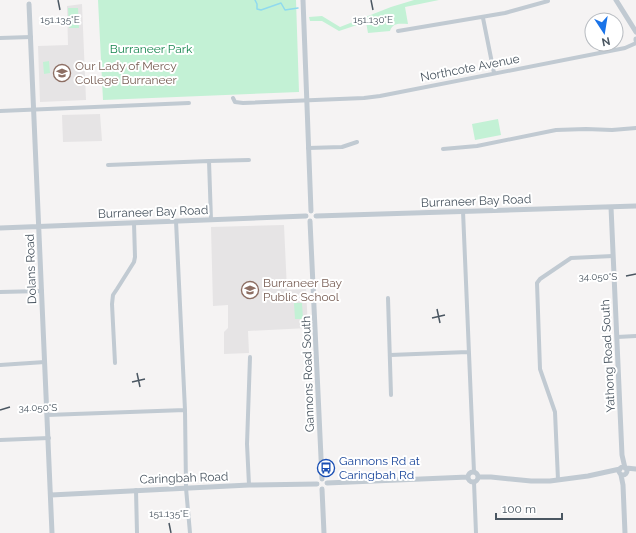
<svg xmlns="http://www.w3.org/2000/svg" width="636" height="533" font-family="Raleway,sans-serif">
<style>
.education{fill:#e6e4e5}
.park{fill:#c3f1d5}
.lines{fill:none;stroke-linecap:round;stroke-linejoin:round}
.stream{stroke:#90daee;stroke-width:1.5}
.minor{stroke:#c1cad2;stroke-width:4}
.tertiary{stroke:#c1cad2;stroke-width:5}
.ticks{fill:none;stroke:#4a5661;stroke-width:1.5}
.labels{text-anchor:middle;stroke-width:4;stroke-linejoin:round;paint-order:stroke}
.park-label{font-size:12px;fill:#17864f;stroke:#fff}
.education-label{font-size:12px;fill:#785e54;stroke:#fff;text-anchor:start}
.street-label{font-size:12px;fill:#4a5661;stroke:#fff}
.transit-label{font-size:12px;fill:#164399;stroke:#fff;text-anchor:start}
.ticks-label{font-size:10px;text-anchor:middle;fill:#4a5661;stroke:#fff;stroke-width:4;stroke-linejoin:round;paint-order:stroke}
</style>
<rect width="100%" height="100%" fill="#f5f3f3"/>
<path class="education" d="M82,4L86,100L40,102L38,46L68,45L67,6Z
M100,114L102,141L63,142L62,115Z
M284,225L287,290L306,289L308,328L248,331L249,353L224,354V332L228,328V305L213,306L211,227Z"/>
<path class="park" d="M98,0H296L299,92L103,100Z
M414,0H439L405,7L408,24C400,24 393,22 390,31L368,33L366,22L339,31L322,21H310L309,17L322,16L340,27L391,7Z
M68,8H78L79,28H69Z
M49,61L50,73L44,74L43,62Z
M498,119L501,135L475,140L472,124Z
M294,303H302L303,319H295Z"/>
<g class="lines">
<path class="stream" d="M255,0L257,4V9L261,10L281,3L285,10L298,8"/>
<path class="minor" d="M483,18L494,73
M398,31L505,13L548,1
M0,38L31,37
M233,98L235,102L243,103L364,98L380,96L625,48L636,43
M0,111L189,103
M308,148L342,147L357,142
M443,149L477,146L556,130L586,129L612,130L636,128
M209,161L249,160
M108,165L209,161L211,220
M463,211L474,472
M176,221L185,410L186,488L190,533
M0,292L42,291
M388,298L391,395
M617,337L636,336
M390,355L468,352
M115,363L112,304L113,295L117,289L134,262L135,257L134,223
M0,365L45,362
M47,415L185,410
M0,440L49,438
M558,480L555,412L540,369L537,283L540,279L571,258L613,256
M474,482L476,533
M249,485L247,444L250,357
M136,490L137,533"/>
<path class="tertiary" d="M303,0L311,211
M616,0L636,32
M29,4L52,533
M636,39V40
M611,207L622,455L625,468
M316,216L636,206
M310,221L322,479
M0,228L306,216
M619 471a4 4 0 1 1 8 0a4 4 0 1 1-8 0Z
M626,468L636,469
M468 477a5 5 0 1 1 10 0a5 5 0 1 1-10 0Z
M621,475L623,485L625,533
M479,477H491L531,481H550L588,476L620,469
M327,483L468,477
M322,489L324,533
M51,495L249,485L317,484"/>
</g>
<path class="ticks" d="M58,0L60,10M371,0L373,10M626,276L636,274M437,309L440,323M432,318L445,315M137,373L140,387M132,382L145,379M0,410L10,407M169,523L171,533"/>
<defs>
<g id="school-ring" transform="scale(0.9)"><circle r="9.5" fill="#fff" stroke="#8d6e63" stroke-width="1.5"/><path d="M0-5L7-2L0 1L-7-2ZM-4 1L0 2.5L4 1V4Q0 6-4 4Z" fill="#8d6e63"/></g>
<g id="bus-ring" transform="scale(0.9)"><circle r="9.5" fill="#fff" stroke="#1a4fb4" stroke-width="1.5"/><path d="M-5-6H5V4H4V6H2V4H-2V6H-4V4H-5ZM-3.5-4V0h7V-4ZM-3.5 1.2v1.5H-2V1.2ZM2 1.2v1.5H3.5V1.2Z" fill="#1a4fb4"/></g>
</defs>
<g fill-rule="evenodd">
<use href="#school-ring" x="62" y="73"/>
<use href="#school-ring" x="250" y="290"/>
<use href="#bus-ring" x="326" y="468"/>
</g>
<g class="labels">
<g class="park-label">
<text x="151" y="53">Burraneer Park</text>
</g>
<g class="education-label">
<text x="75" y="70">Our Lady of Mercy<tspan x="75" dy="14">College Burraneer</tspan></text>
<text x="263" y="287">Burraneer Bay<tspan x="263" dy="14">Public School</tspan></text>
</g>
<g class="street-label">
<text transform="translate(470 68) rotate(-11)" y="4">Northcote Avenue</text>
<text transform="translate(476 201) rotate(-2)" y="4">Burraneer Bay Road</text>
<text transform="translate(153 212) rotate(-2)" y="4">Burraneer Bay Road</text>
<text transform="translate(31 269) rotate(-92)" y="4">Dolans Road</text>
<text transform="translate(608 356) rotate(-93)" y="4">Yathong Road South</text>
<text transform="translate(308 374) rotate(-92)" y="4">Gannons Road South</text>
<text transform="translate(184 478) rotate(-2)" y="4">Caringbah Road</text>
</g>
<g class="transit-label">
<text x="339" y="465">Gannons Rd at<tspan x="339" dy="14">Caringbah Rd</tspan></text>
</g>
</g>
<g class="ticks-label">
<text x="60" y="23">151.135°E</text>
<text x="373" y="23">151.130°E</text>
<text x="598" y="280">34.050°S</text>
<text x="38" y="411">34.050°S</text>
<text x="169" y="517">151.135°E</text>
</g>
<g transform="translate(604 32) rotate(168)"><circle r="19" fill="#ffffff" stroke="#b7bbc0"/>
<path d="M0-3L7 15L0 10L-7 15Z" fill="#1a73e8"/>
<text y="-6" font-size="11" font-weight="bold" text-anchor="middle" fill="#4a5661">N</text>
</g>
<path d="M496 513v6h66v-6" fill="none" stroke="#4a5661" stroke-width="2"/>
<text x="502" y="513" font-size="12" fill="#4a5661" stroke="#ffffff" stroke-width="3" paint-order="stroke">100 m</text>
</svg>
